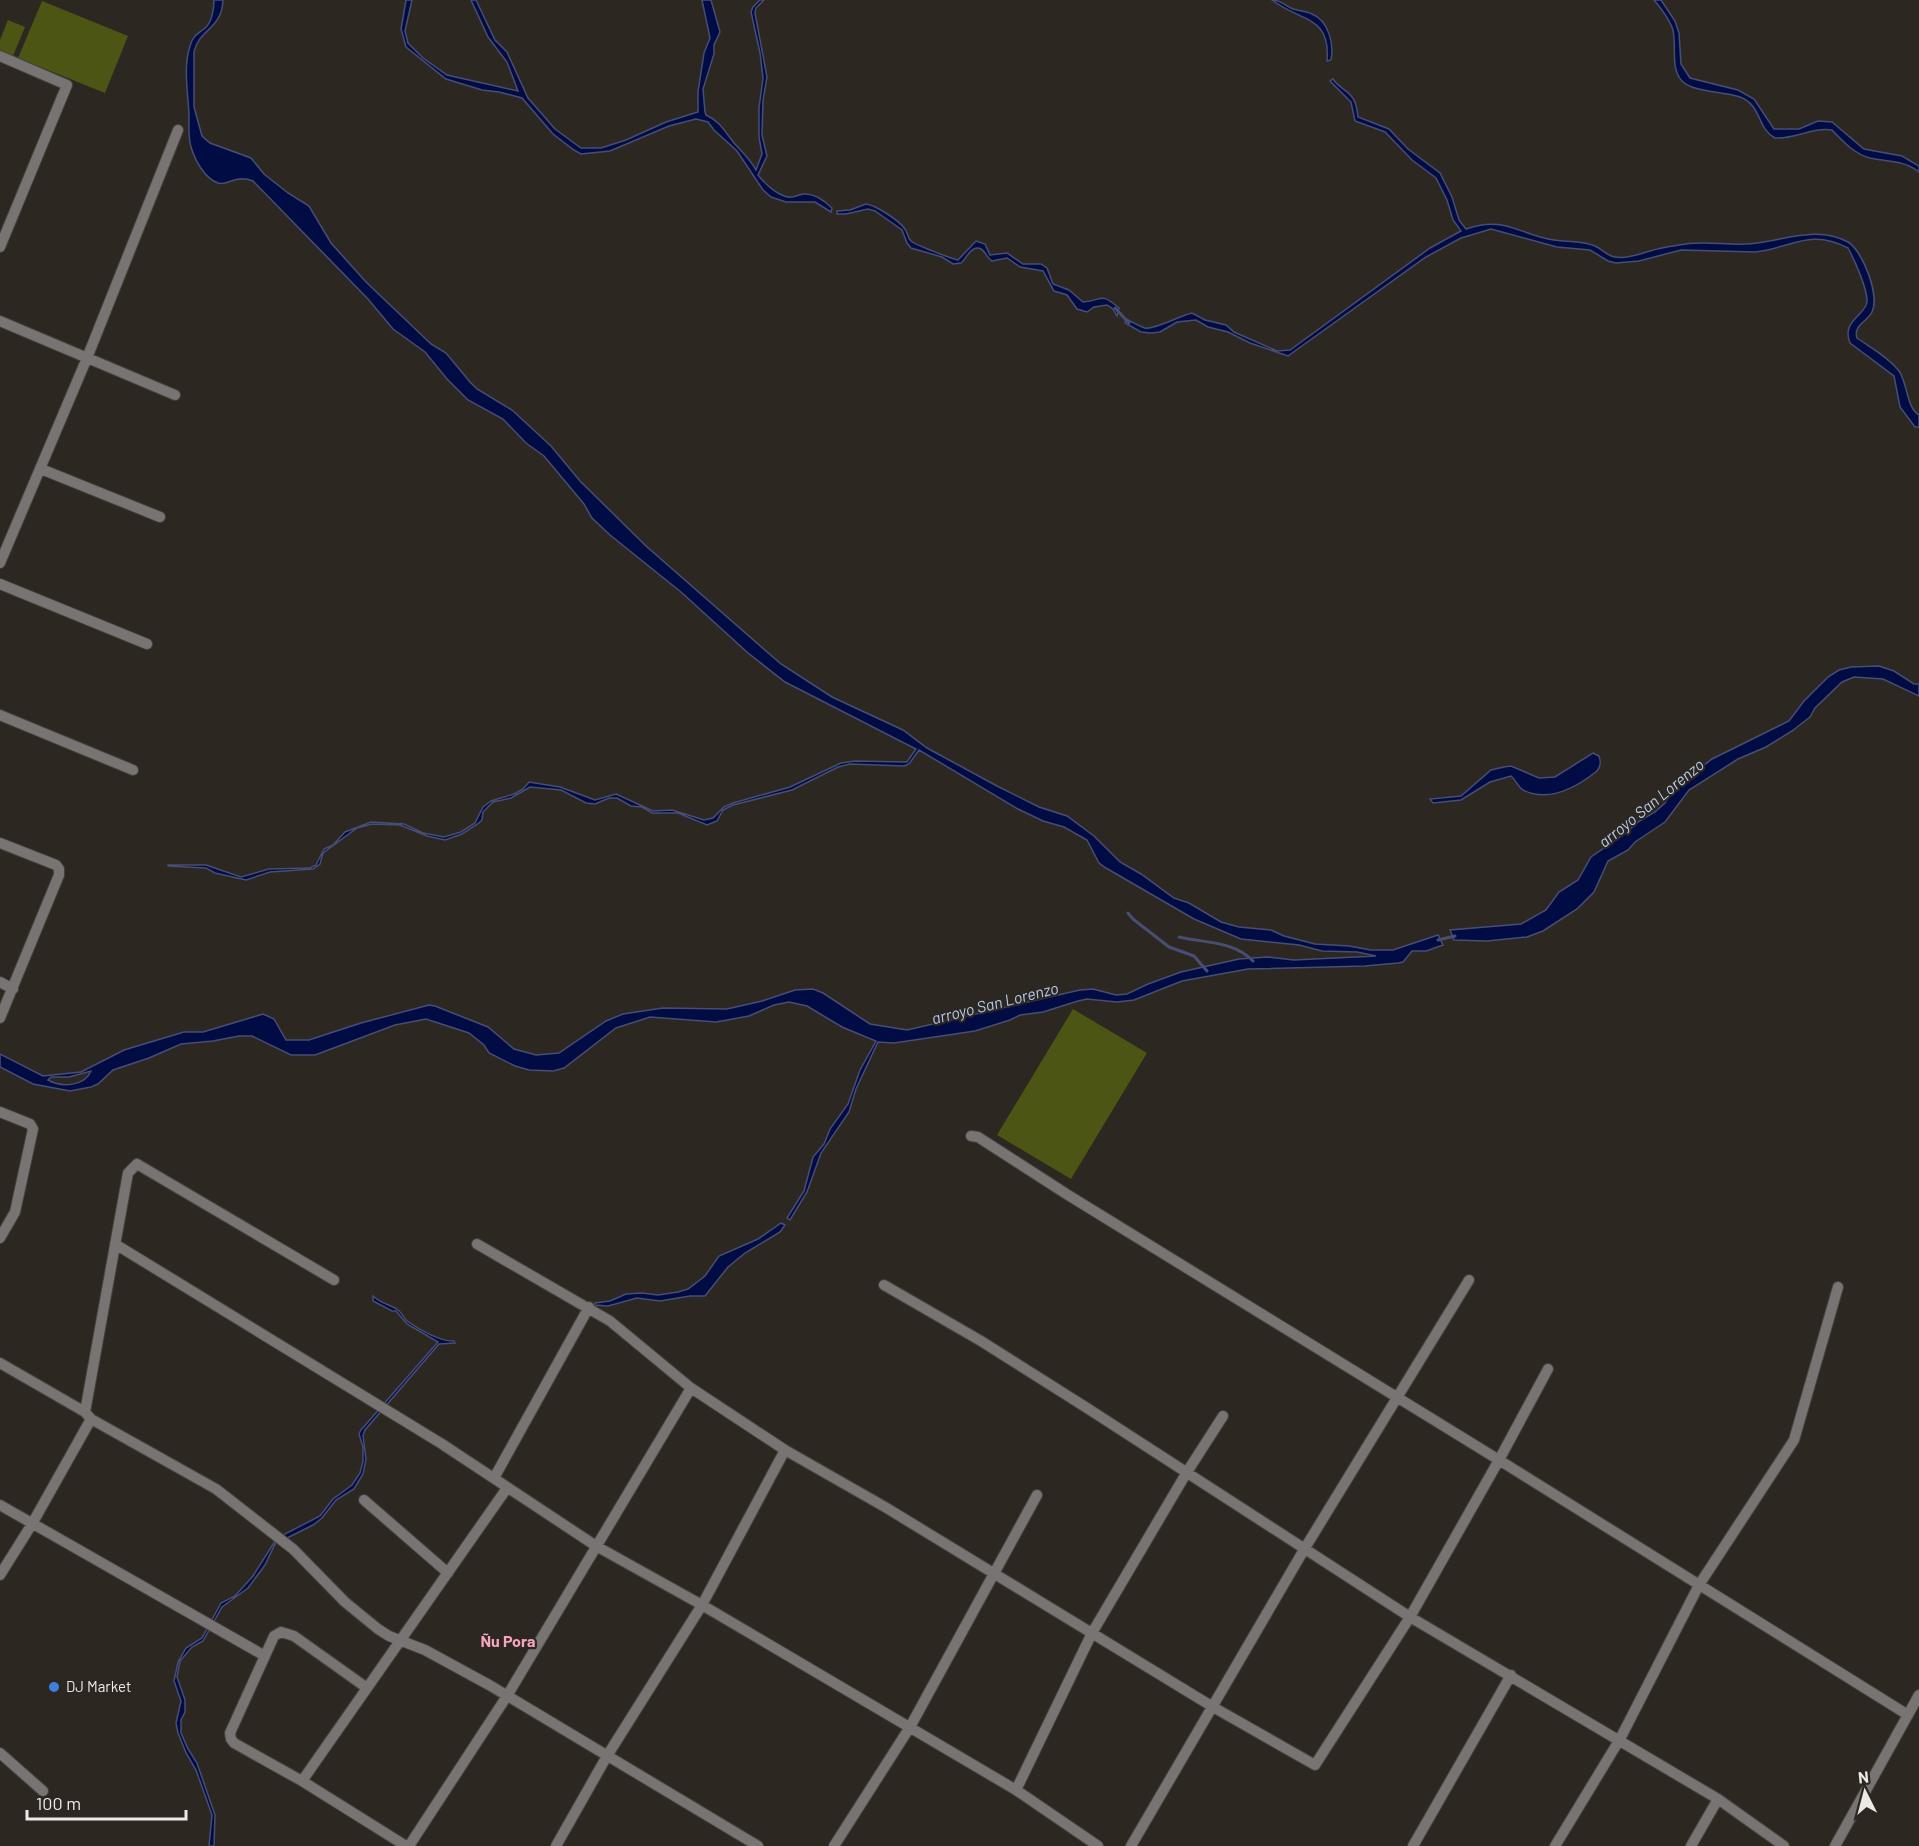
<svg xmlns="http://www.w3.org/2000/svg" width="1919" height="1846" font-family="Barlow,sans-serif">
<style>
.green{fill:#4c5514}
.water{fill:#000c43;stroke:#474e74;stroke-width:1.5;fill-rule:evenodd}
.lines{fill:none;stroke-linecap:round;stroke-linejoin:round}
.stream{stroke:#474e74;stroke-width:3}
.minor-casing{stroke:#48423d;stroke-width:12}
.minor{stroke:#787474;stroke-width:10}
.shop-dot{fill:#3f7fe0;stroke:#2d2722;stroke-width:2}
.labels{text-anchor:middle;stroke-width:4.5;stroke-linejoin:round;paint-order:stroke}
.poi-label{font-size:15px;fill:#ede9e5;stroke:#2d2722;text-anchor:start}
.water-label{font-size:16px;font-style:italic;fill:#b6cbee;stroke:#2d2722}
.neighbourhood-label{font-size:16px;font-weight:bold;fill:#f5a5bf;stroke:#2d2722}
</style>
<rect width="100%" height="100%" fill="#2d2722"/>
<path class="green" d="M42,1L128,36L105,93L18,58Z
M8,20L25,27L13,56L0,50V40Z
M1073,1009L1147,1053L1071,1179L997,1135Z"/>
<path class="water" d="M214,0H223C222,29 199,29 194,52V107L202,136L210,143L251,158L264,174L288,193L309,206L331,243L366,282L431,344L446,353L470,382L477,389L512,410L551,446L580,481L646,546L781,664L832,697L903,730L927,748L997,786L1039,807L1067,816L1094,836L1120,862L1141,874L1174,898L1189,903L1221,922L1239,927L1271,930L1284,936L1315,944L1349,946L1371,950H1393L1438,935L1443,945L1426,951H1412L1403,962L1398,963L1365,966L1248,969L1182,981L1134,1000L1117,1002L1087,999L1078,1001L1043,1012L1020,1015L1010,1020L975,1031L894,1043L878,1042L856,1089L849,1112L821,1153L807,1192L790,1220L787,1218L804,1191L813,1157L824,1144L830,1129L848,1104L860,1070L876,1041L842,1027L807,1006L789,1002L774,1005L749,1016L716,1022L650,1017L616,1028L564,1068L553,1071L529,1070L515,1066L489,1053L484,1045L469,1033L426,1019L395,1025L315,1055H291L252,1036H239L213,1041L181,1044L149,1058L113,1070L98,1084L91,1087L70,1091L33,1084L0,1067V1054L43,1076L81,1072L124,1050L184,1032H203L263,1014L274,1019L286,1040H309L361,1023L429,1005L435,1006L488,1027L514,1049L536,1055L559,1053L606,1021L623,1014L663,1008L727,1009L762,1001L795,990L813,989L823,993L870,1024L907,1030L1080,990L1093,989L1116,995L1127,994L1148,984L1181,972L1239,959L1267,957L1294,960L1376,956L1357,952L1322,951L1299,945L1241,939L1194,919L1106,868L1099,863L1087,840L1064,827L1043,821L1018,809L919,750L909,764L904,766L850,764L838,767L792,790L733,805L723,810L717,821L707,825L678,813H652L642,807L631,806L617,798H609L595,804L586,803L561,790L530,787L511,798L493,802L483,812L482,820L479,823L462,834L445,840L427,836L400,825L372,824L357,828L323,853L320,864L313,869L270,872L246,880L215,873L206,868L168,866V865H206L241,877L269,869L310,868L316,865L324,849L333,845L345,832L371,822L404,824L423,833L444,837L461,832L475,823L483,807L491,801L514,794L523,789L529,782L560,787L595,800L616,794L653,811L672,810L704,820L713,818L724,807L733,803L790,787L841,763L855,761L907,762L916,749L785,682L748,653L681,592L610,535L592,518L584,504L544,456L526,443L503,419L468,400L447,379L425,352L393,329L368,299L253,181C235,174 228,186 218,183C204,178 195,160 191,147C188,137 189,125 189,115C188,92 183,68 190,46C192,37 197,34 204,29C212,23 214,9 214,0ZM91,1071C85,1086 62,1088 48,1080L51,1077H69Z
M406,0H412L405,31L408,43L423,58L447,75L518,91L507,62L488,37L471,0H476L495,40L507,52L528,98L555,129L581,148H601L626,140L666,122L698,112V92L704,53L710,38L702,0H711L720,32L714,45V54L703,89L705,112L706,115C720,121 725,132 734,143C743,153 749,158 756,170L762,154L759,137V108L763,78L760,53L751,12L753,7L760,0H764L756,8L755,13L767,77L763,100L762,135L767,156L758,175C765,184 777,195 788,197C793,198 798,195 803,194C813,193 824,200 832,208L831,212L815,202H786L771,197L763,190L737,151L714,130L708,122L696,119L669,126L610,151L581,154L574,150L553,134L522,98L499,92L482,90L446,79L406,47L401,29Z
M1272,0C1282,0 1285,6 1293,9C1299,11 1306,11 1312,14C1329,21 1334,44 1331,60L1327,61C1331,15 1300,22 1272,0Z
M1654,0H1661L1675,21L1679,33L1681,64L1690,78L1738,90L1754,99L1774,129H1799L1818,121L1832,122L1864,149L1902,156L1919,166V172C1904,160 1888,162 1870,158C1854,154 1843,141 1832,130C1812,127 1796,139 1775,138C1757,129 1762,105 1740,97C1725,91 1694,93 1682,81C1669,67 1678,43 1672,27C1668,18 1660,7 1654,0Z
M1333,79C1338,87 1347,90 1352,97C1357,103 1357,110 1358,117L1389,129L1408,149L1440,173L1452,197L1459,220L1466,229C1504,215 1520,235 1554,240C1567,242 1583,241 1595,246C1602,249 1607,256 1615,257C1627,259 1639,254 1650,251C1661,247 1674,246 1686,244C1705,241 1726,245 1745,244C1779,243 1815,224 1848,242C1863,251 1880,296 1872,312C1867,322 1853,325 1857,338C1871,348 1888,357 1899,371C1908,384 1906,407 1919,415V427H1915L1900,407L1894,376L1850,343C1841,321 1865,316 1867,302C1868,290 1854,259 1848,248C1810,228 1791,248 1755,252L1681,250L1639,261L1616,263L1608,261L1590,250L1557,247L1491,229L1461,238L1426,257L1288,356L1250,343L1228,332L1208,327L1196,320L1177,322L1160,332L1151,333L1141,332L1125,323L1126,319C1132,322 1138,326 1145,328C1154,330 1179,316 1192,313L1205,320L1226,325L1234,332L1277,351L1290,350L1430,248L1461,231L1453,220L1447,200L1436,178L1412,160L1385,132L1355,121L1351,102L1330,81Z
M866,204C875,205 899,220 905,229C908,233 907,237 911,241C915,245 953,259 958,260L976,241L985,244L990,255L1007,253L1023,264H1041L1047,268L1053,284L1069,290L1083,302C1103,301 1099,291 1119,308L1117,316L1113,309L1107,305L1094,307L1087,312L1077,309L1067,295L1054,291L1043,271L1020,267L1007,258L992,261C987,258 985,251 981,249C972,244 966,259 961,263L953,264L942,257L911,248L907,243L902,230L875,211L868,209L846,214H837V211L850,210Z
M1879,666L1894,671L1914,684H1919V696L1883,679L1854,677L1842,682L1815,708L1810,717L1792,731L1766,747L1738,759L1689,790L1665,822L1635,842L1628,850L1608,861L1594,892L1577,909L1543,931L1527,937L1487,941L1454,940L1450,930L1521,924L1546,910L1559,892L1578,880L1591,857L1626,833L1638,822L1655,812L1665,803L1673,789L1712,759L1789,721L1804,701L1828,677L1839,670L1851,667Z
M1593,753L1599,756C1601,762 1601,766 1597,771C1577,787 1549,803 1523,790C1517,786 1516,780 1511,776L1490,782L1461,800L1433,803L1430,799L1461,796L1491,770L1504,767L1511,766L1539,778L1555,777Z
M781,1223L785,1225L780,1232L745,1253L728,1267L705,1296H690L660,1301L637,1298L608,1306L595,1305V1303L610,1301L626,1294L642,1293L658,1295L678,1292L688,1289L705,1276L719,1256L758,1239Z
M373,1296C383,1305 390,1304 398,1310C402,1313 404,1318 407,1321C418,1329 441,1342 454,1341L455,1343L439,1344L365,1430L363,1435L366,1459L363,1474L354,1489L336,1500L322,1518L313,1525L275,1544L265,1565L248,1588L222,1607L203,1641L192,1647L180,1661L177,1677L185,1700V1712L181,1720V1733L188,1749L197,1763L215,1815L214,1846H209L212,1815L196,1770L186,1753L178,1733L176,1723L181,1701L174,1681L178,1662L186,1648L202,1638L221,1603L235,1596L253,1576L277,1538L320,1516L333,1499L352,1485L360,1473L363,1461V1447L359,1434L361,1430L438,1342L407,1324L396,1311H392L373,1301Z"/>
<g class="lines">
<path class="stream" d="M1115,308L1129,323
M1128,913L1133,919L1169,947L1194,956L1207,971
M1179,937C1205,943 1234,941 1253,961
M1438,940L1455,936"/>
<g class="minor-casing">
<path id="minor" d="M0,56L67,85L0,247
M0,321L175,395
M41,469L160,517
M0,563L87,358L178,130
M0,584L147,644
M0,715L133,770
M0,843L56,865L59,869V875L0,1018
M0,982L13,989
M0,1112L30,1124L33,1129L15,1212L0,1238
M971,1136L978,1137L1068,1195L1499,1460L1908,1715
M115,1244L442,1444L596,1546L702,1605L1016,1790L1098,1846
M477,1244L610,1321L691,1388L785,1450L885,1507L1213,1707L1315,1765L1410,1617L1499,1460L1548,1369
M884,1285L981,1341L1087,1408L1410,1617L1718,1799L1784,1846
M0,1363L85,1412L91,1419L216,1489L293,1549L345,1602L378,1629L389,1636L425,1650L491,1686L758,1846
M85,1412L128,1173L137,1164L334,1280
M494,1478L589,1307
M364,1500L448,1573
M0,1505L265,1656
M0,1575L32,1524L91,1419
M0,1753L43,1791
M302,1781L234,1743L231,1739L230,1733L274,1636L281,1632L294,1636L367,1688
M1016,1790L1092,1633L1187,1472L1223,1416
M406,1846L302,1781L507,1488
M409,1846L507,1696L691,1388
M556,1846L607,1756L702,1605L785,1450
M834,1846L910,1727L1037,1495
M1131,1846L1305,1548L1469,1280
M1413,1846L1511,1675
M1555,1846L1620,1739L1699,1585L1794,1440L1838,1287
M1691,1846L1718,1799
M1835,1846L1919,1695"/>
</g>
<use href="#minor" class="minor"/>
</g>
<circle class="shop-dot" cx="54" cy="1687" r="6"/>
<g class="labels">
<g class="poi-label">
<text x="66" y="1692">DJ Market</text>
</g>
<g class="water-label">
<text transform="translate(1651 803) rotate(-39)" y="6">arroyo San Lorenzo</text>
<text transform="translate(995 1003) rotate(-14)" y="6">arroyo San Lorenzo</text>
</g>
<g class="neighbourhood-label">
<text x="508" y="1647">Ñu Pora</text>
</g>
</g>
<g transform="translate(1865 1792) rotate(354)" stroke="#2d2722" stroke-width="4.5" paint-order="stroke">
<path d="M0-4.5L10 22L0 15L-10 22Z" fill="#ede9e5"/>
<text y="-9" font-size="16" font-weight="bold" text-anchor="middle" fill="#ede9e5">N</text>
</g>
<path d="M27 1810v9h159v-9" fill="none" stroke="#ede9e5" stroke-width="3"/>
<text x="36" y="1810" font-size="18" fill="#ede9e5" stroke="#2d2722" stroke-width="4.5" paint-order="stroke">100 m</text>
</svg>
